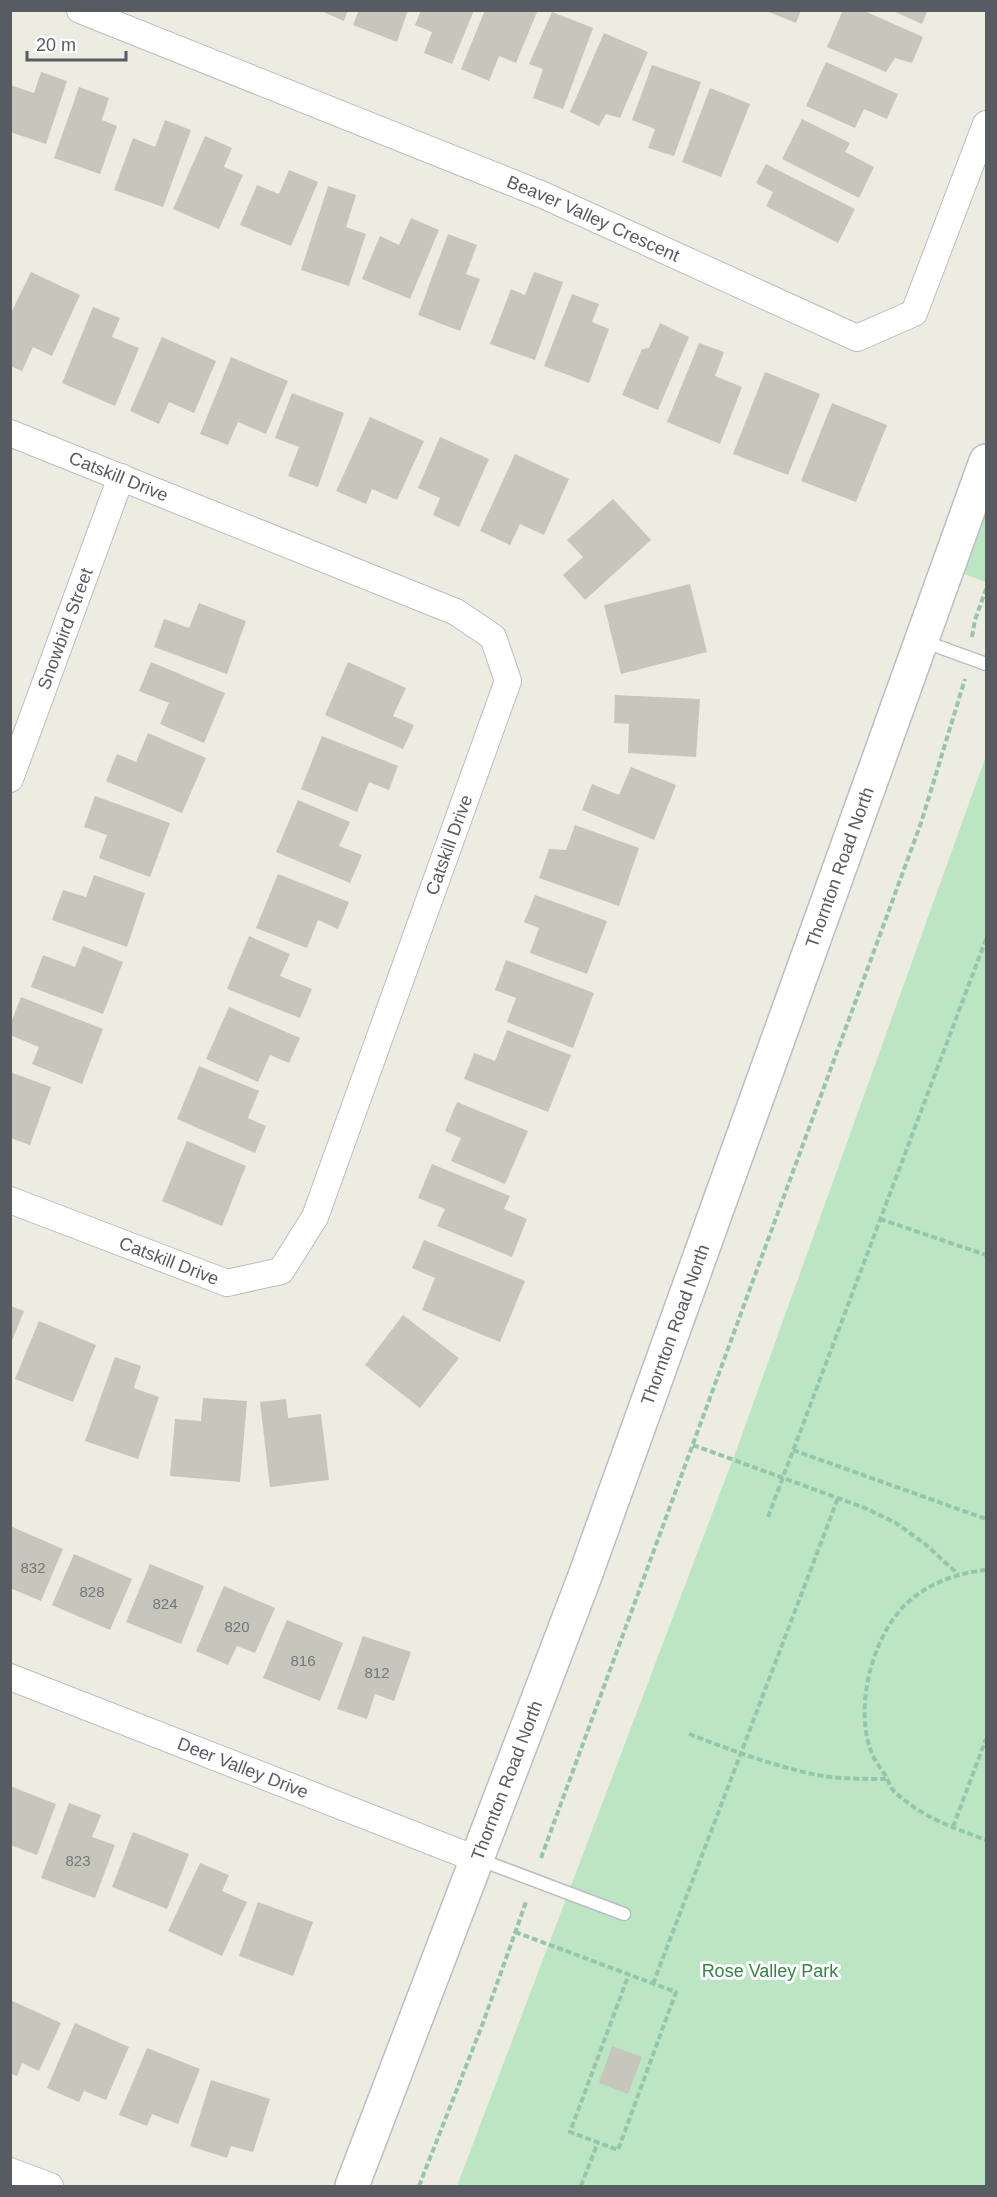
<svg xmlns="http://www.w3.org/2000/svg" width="997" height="2197" font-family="Arial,sans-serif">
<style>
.green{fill:#bce5c3}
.building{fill:#c7c6bd}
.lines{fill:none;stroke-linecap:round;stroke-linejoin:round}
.service-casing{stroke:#bbbcc2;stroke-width:15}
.minor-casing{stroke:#bbbcc2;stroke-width:28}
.secondary-casing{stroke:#bbbdc5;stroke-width:36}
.path{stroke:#95c6ac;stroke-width:4;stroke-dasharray:6 3;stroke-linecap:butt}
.service{stroke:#fff;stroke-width:12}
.minor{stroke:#fff;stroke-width:26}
.secondary{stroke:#fff;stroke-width:33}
.labels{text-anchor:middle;stroke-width:6;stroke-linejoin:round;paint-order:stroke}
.number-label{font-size:15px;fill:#747679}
.street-label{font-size:18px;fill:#595b62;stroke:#fff}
.park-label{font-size:18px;fill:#348646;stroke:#fff}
</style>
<rect width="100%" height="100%" fill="#ecece0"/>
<path class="green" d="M986,512V582L964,574Z
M986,756V2186H457L739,1443Z"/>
<path class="building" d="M319,10H348L344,21Z
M359,10H408L397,42L353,25Z
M421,10H474L452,64L424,53L432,32L415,25Z
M485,10H533L537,12L516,63L499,56L489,81L461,69Z
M764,10H801L796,23Z
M843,10H862L923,37L912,63L895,58L886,72L827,47Z
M891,10H928L922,24Z
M552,12L593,28L563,109L533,98L543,69L529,64Z
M604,33L648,52L620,118L606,114L599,126L570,112Z
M826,62L898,94L887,119L864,109L855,128L806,106Z
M652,65L701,82L674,156L648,148L655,129L632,120Z
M41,72L67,81L46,144L10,132V85L34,93Z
M79,87L109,98L102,120L117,126L100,174L54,158Z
M710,88L750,104L721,177L682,162Z
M802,119L850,143L845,152L874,167L859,198L782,159Z
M165,120L191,130L163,207L114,190L133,138L155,147Z
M205,136L232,148L224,167L243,175L219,229L173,209Z
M766,164L855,209L838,243L766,206L773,192L756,183Z
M289,170L318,182L291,246L240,225L257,185L279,194Z
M328,186L356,195L346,227L366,234L349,286L301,270Z
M411,218L439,230L410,299L362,279L380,236L399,245Z
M448,234L477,245L466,274L480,279L460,331L418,315Z
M31,272L80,295L52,356L33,347L22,371L10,366V315Z
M534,272L563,282L535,360L490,344L511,289L525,295Z
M572,294L599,304L592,322L609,329L589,383L544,366Z
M93,307L120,318L112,337L139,348L115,406L62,383Z
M660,323L689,337L658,410L622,395L642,349L649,348Z
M162,337L216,361L194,413L169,402L159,424L130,411Z
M699,343L724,352L715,376L742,387L720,444L667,422Z
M231,357L288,381L266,434L238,422L228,445L200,434Z
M765,372L820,394L788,475L733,454Z
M292,393L344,413L318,487L288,476L299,447L275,438Z
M832,403L887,425L856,502L801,481Z
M370,417L424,441L397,500L372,489L366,504L336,491Z
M440,437L489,459L459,527L433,515L440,498L418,488Z
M515,454L569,479L544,535L520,524L510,545L480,531Z
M613,499L651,540L585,600L563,575L583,557L567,540Z
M690,584L707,652L621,674L604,605Z
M199,603L246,621L227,674L154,647L164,619L189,628Z
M151,662L225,693L204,743L160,724L169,703L139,691Z
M348,662L406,688L393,716L414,725L403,749L325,715Z
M615,695L700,699L696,757L628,753L629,724L614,723Z
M148,733L206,758L182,813L106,781L117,754L136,762Z
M322,736L398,766L389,790L369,782L357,812L301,789Z
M631,767L676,785L654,840L582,810L592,784L619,795Z
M95,796L170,823L150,877L99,858L107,835L84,827Z
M298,800L350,822L339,846L362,855L350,883L276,852Z
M575,825L639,848L619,906L539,878L549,849L566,850Z
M278,874L349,902L338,929L318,920L307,948L256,928Z
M94,875L145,893L127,947L52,920L63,890L86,897Z
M535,895L607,921L587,974L530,953L539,928L524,922Z
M249,936L290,954L280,976L312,989L300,1018L227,989Z
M83,946L123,962L103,1014L31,987L43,955L75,967Z
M506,960L594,993L573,1048L507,1022L516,998L495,990Z
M21,997L103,1029L82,1084L32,1064L39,1047L10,1035V1025Z
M229,1007L300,1038L289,1063L270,1055L258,1082L206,1059Z
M507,1030L571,1055L548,1112L464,1079L474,1053L495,1061Z
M199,1066L259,1091L248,1118L266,1126L255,1153L177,1119Z
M10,1072L51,1087L30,1145L10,1138Z
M457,1102L528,1131L505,1184L451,1161L461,1138L445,1131Z
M187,1141L246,1166L222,1226L162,1201Z
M432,1164L510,1196L504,1209L527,1219L512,1257L437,1226L445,1209L418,1198Z
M424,1240L525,1281L500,1342L422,1310L435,1278L412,1268Z
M10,1306L24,1311L11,1343H10Z
M403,1315L459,1358L420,1408L365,1365Z
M39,1321L96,1345L73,1402L15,1379Z
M115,1357L141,1366L134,1388L159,1397L138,1459L85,1441Z
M203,1398L247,1401L240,1482L170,1476L175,1419L201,1421Z
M286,1399L288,1418L321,1414L329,1480L270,1487L260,1402Z
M10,1526L63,1549L41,1601L10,1588Z
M74,1554L132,1579L110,1630L52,1605Z
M150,1564L204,1586L181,1644L126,1622Z
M224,1586L275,1608L255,1653L237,1646L228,1665L196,1651Z
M287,1620L343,1643L320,1701L263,1678Z
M363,1636L411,1652L394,1701L375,1694L367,1719L337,1709Z
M10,1786L56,1804L37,1855L10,1845Z
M69,1803L101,1815L92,1837L115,1845L95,1898L41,1878Z
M133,1832L189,1854L167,1909L112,1887Z
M200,1863L229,1875L222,1891L247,1902L222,1956L168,1931Z
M258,1902L313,1922L293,1976L239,1956Z
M10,2000L61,2023L39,2071L22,2063L17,2076L10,2073Z
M75,2023L129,2047L106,2100L84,2091L79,2102L47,2088Z
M612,2046L642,2057L628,2094L599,2083Z
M147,2048L200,2069L178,2124L152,2114L147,2126L119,2115Z
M211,2080L270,2099L253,2152L231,2146L227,2158L190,2146Z"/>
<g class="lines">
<g class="service-casing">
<path id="service" d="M923,641L986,664
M478,1859L624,1914"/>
</g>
<g class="minor-casing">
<g id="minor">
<path id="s1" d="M80,10L543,195L857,338L914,313L986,124"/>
<path id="s2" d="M10,433L456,612L493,637L508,681L315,1217L281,1271L227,1283L10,1200"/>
<path id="s3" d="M10,779L121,477"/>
<path id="s4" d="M10,1677L476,1859"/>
<path d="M10,2171L50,2186"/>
</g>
</g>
<g class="secondary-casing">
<g id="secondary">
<path id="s5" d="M352,2186L585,1576L986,461"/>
</g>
</g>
<path class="path" d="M972,637L975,620L986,589
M880,1219L986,1255
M693,1445L865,1508L896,1523L925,1544L958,1574
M793,1450L986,1519
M768,1517L986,939
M986,1570C956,1573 926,1584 904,1606C871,1640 853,1711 873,1756C876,1762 881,1769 885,1775C888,1780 890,1787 894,1791C919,1816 954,1828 986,1840
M689,1734C731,1750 773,1766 817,1775C840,1779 863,1779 886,1779
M953,1827L986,1739
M541,1858L921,823L965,679
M515,1932C569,1952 622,1972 676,1992L618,2150L570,2132L629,1974
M653,1984L838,1498
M419,2186L483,2023L526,1902
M581,2186L598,2142"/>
<use href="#service" class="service"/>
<use href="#minor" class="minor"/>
<use href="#secondary" class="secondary"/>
</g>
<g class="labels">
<g class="number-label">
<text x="33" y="1573">832</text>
<text x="92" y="1597">828</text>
<text x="165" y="1609">824</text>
<text x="237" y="1632">820</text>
<text x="303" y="1666">816</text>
<text x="377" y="1678">812</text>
<text x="78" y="1866">823</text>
</g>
<g class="street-label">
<text dy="6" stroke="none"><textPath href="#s1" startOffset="554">Beaver Valley Crescent</textPath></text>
<text dy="6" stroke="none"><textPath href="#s2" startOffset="117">Catskill Drive</textPath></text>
<text dy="6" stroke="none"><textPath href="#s3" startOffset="160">Snowbird Street</textPath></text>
<text transform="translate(449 845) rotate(-70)" y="6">Catskill Drive</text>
<text dy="6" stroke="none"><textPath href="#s5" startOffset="1406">Thornton Road North</textPath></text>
<text transform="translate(169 1261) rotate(21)" y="6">Catskill Drive</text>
<text dy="6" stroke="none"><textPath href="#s5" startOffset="920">Thornton Road North</textPath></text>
<text dy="6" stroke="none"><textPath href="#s4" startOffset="250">Deer Valley Drive</textPath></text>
<text dy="6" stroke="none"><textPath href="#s5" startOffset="434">Thornton Road North</textPath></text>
</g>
<g class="park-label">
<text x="770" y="1977">Rose Valley Park</text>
</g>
</g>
<rect width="997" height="2197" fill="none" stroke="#595b62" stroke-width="24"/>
<path d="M27 51v9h99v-9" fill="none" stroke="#595b62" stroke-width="3"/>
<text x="36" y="51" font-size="18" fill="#595b62" stroke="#ffffff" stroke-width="4.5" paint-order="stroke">20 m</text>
</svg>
